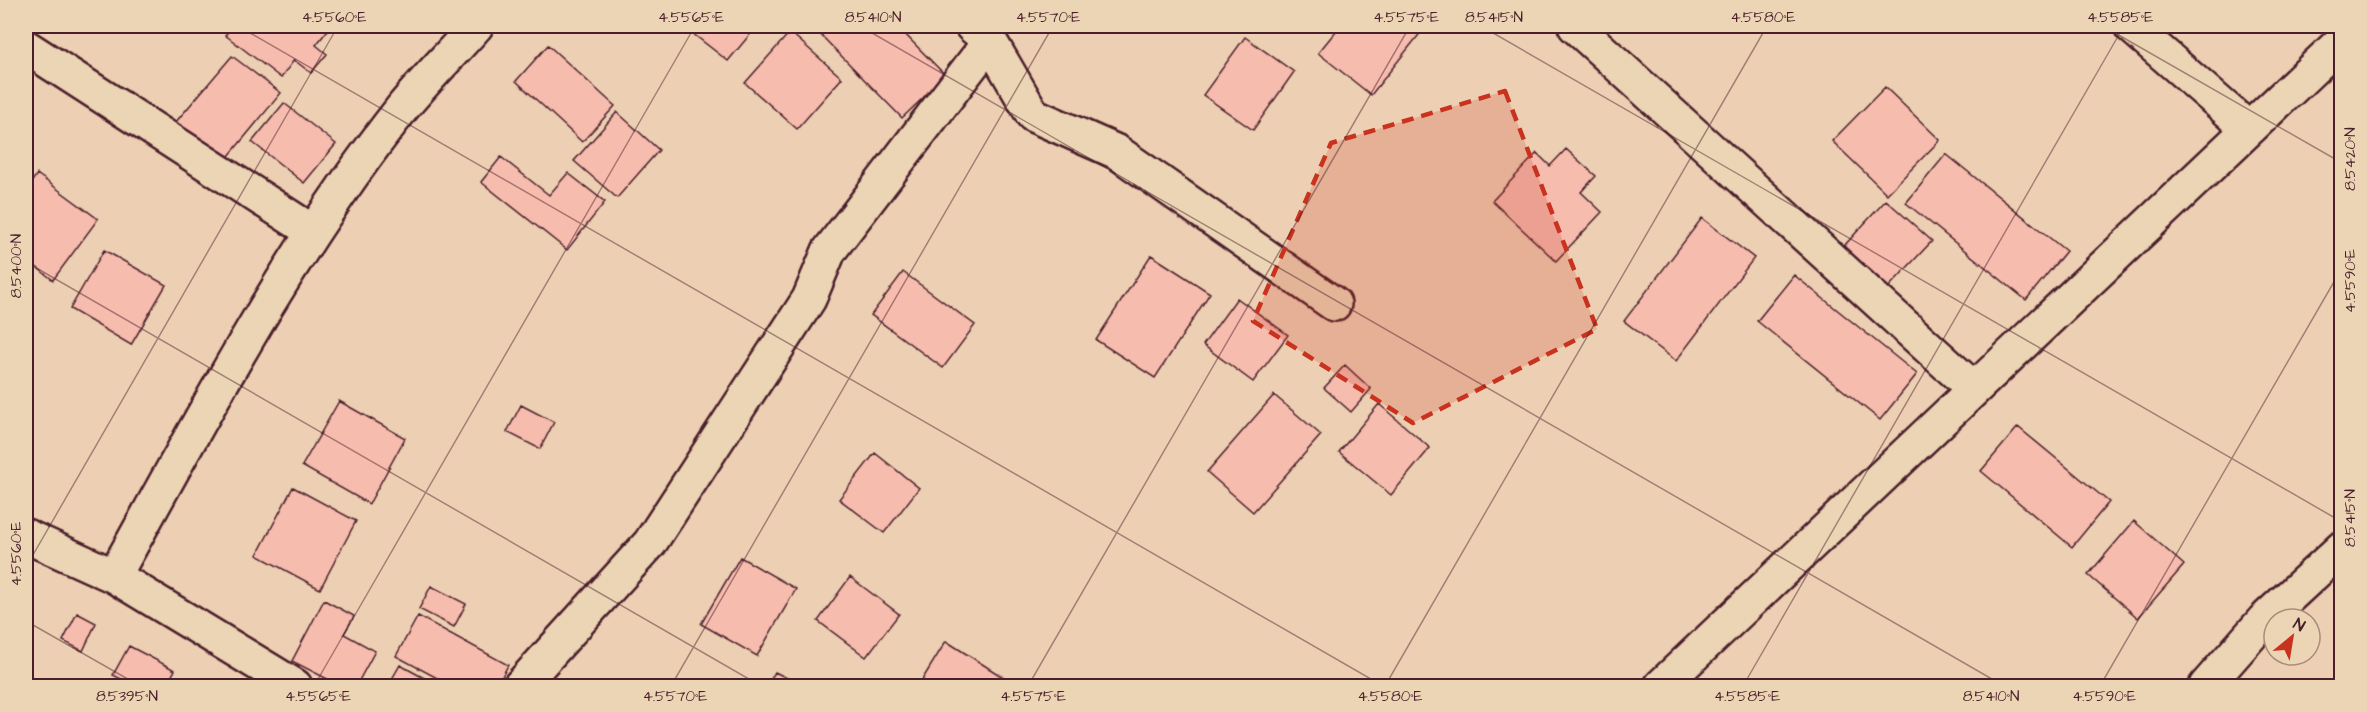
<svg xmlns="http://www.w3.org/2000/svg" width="2367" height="712" font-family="'Architects Daughter',sans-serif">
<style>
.building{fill:#f6bcae;stroke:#4a1f2b;stroke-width:1.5}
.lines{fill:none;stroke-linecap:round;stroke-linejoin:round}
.street-casing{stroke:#4a1f2b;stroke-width:38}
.street{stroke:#ebd5b4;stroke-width:33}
.marked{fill:#c8321e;fill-opacity:0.2;stroke:#c8321e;stroke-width:4.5;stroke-dasharray:12 8;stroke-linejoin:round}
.ticks{fill:none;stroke:#4a1f2b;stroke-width:1.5;stroke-opacity:0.45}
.neatline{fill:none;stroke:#4a1f2b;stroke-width:2}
.ticks-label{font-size:15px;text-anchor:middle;fill:#4a1f2b}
</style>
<rect width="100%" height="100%" fill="#edd0b3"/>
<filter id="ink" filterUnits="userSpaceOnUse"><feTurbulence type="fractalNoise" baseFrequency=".0167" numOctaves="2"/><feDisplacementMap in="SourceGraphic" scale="12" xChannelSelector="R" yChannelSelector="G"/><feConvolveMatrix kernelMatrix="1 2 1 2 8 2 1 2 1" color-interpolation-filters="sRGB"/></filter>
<g filter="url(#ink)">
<path class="building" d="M233,26H331L316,45L327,54L311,73L294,60L281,78L225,35Z
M683,26H757L728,61Z
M812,26H897L946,76L902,118Z
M1340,26H1426L1371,95L1318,53Z
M790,32L842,78L797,129L745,83Z
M1245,37L1294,72L1253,130L1203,95Z
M548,45L615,106L582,142L516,81Z
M232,56L281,93L224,162L175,123Z
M1885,87L1940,140L1887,194L1832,141Z
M284,103L336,144L304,183L252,142Z
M617,112L659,150L617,198L574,161Z
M1566,149L1596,176L1581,192L1602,212L1556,261L1492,201L1537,153L1550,166Z
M1946,154L2066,251L2026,300L1906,203Z
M501,157L549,195L568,173L605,202L567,250L481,182Z
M37,174L98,219L53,280L26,259V190Z
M1886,200L1932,241L1888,288L1843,247Z
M1702,218L1754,258L1676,361L1624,321Z
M104,250L166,285L131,345L70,309Z
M1151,255L1210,293L1155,378L1096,340Z
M903,272L975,325L943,368L871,315Z
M1794,275L1917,374L1880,420L1757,321Z
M1237,298L1288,335L1253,382L1203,345Z
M1345,365L1371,389L1351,412L1324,388Z
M1274,395L1321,435L1253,512L1207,472Z
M339,401L405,438L369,504L302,466Z
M1379,404L1430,448L1391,495L1339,452Z
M521,405L554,422L540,449L507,432Z
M2018,427L2109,502L2072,547L1981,471Z
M875,453L919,488L884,533L839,499Z
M293,487L356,521L320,589L257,555Z
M2134,521L2184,565L2138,618L2088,575Z
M740,557L796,589L757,656L701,624Z
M850,577L899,614L866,657L818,621Z
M431,586L466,604L454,627L419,609Z
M324,600L354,616L344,634L375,651L356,686H341L292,661Z
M77,613L96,623L83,651L63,641Z
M418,616L508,665L497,686H452L396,656Z
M946,641L1017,686H933L922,680Z
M129,646L175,670L166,686H135L113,675Z
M400,665L439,686H388Z
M775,672L803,686H767Z"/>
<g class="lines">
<g class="street-casing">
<path id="street" d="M972,26L990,41L1033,115L1117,152L1334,304
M1575,26L1974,389
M2131,26L2249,129
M26,47L313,232
M26,536L114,576L295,686
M114,576C203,416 289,251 403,107C426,79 452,53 476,26
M520,686L650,543L809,299L829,251L990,41
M1661,686L2342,41
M2206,686L2264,620L2342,548"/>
</g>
<use href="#street" class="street"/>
</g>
</g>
<path class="marked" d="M1505,91L1597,329L1413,423L1253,321L1331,143Z"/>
<path class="ticks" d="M238,26L1383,686M860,26L2004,686M1481,26L2342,522M2103,26L2342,163M26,262L761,686M26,567L338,26M26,621L140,686M314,686L695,26M671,686L1053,26M1028,686L1410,26M1385,686L1767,26M1743,686L2124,26M2100,686L2342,268"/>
<rect width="2367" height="712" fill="none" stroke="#ebd5b4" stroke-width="66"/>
<g transform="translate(2292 637) rotate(30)"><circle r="28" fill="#ebd5b4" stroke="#ab8c7d" stroke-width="1.5"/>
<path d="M0-4.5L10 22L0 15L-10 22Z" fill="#c8321e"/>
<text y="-9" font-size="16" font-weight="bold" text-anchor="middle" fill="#4a1f2b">N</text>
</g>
<rect x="33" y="33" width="2301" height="646" class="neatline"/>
<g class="ticks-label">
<text x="334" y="22">4.5560°E</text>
<text x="691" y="22">4.5565°E</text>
<text x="873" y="22">8.5410°N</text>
<text x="1048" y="22">4.5570°E</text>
<text x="1406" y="22">4.5575°E</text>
<text x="1494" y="22">8.5415°N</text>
<text x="1763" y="22">4.5580°E</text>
<text x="2120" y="22">4.5585°E</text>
<text transform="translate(2350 159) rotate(-90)" y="5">8.5420°N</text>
<text transform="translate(16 266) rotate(-90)" y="5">8.5400°N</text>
<text transform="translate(2350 281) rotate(-90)" y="5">4.5590°E</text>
<text transform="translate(2350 518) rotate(-90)" y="5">8.5415°N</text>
<text transform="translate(16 554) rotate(-90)" y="5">4.5560°E</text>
<text x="127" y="701">8.5395°N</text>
<text x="318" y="701">4.5565°E</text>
<text x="675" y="701">4.5570°E</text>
<text x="1033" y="701">4.5575°E</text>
<text x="1390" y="701">4.5580°E</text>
<text x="1747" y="701">4.5585°E</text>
<text x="1991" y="701">8.5410°N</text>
<text x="2104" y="701">4.5590°E</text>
</g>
</svg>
